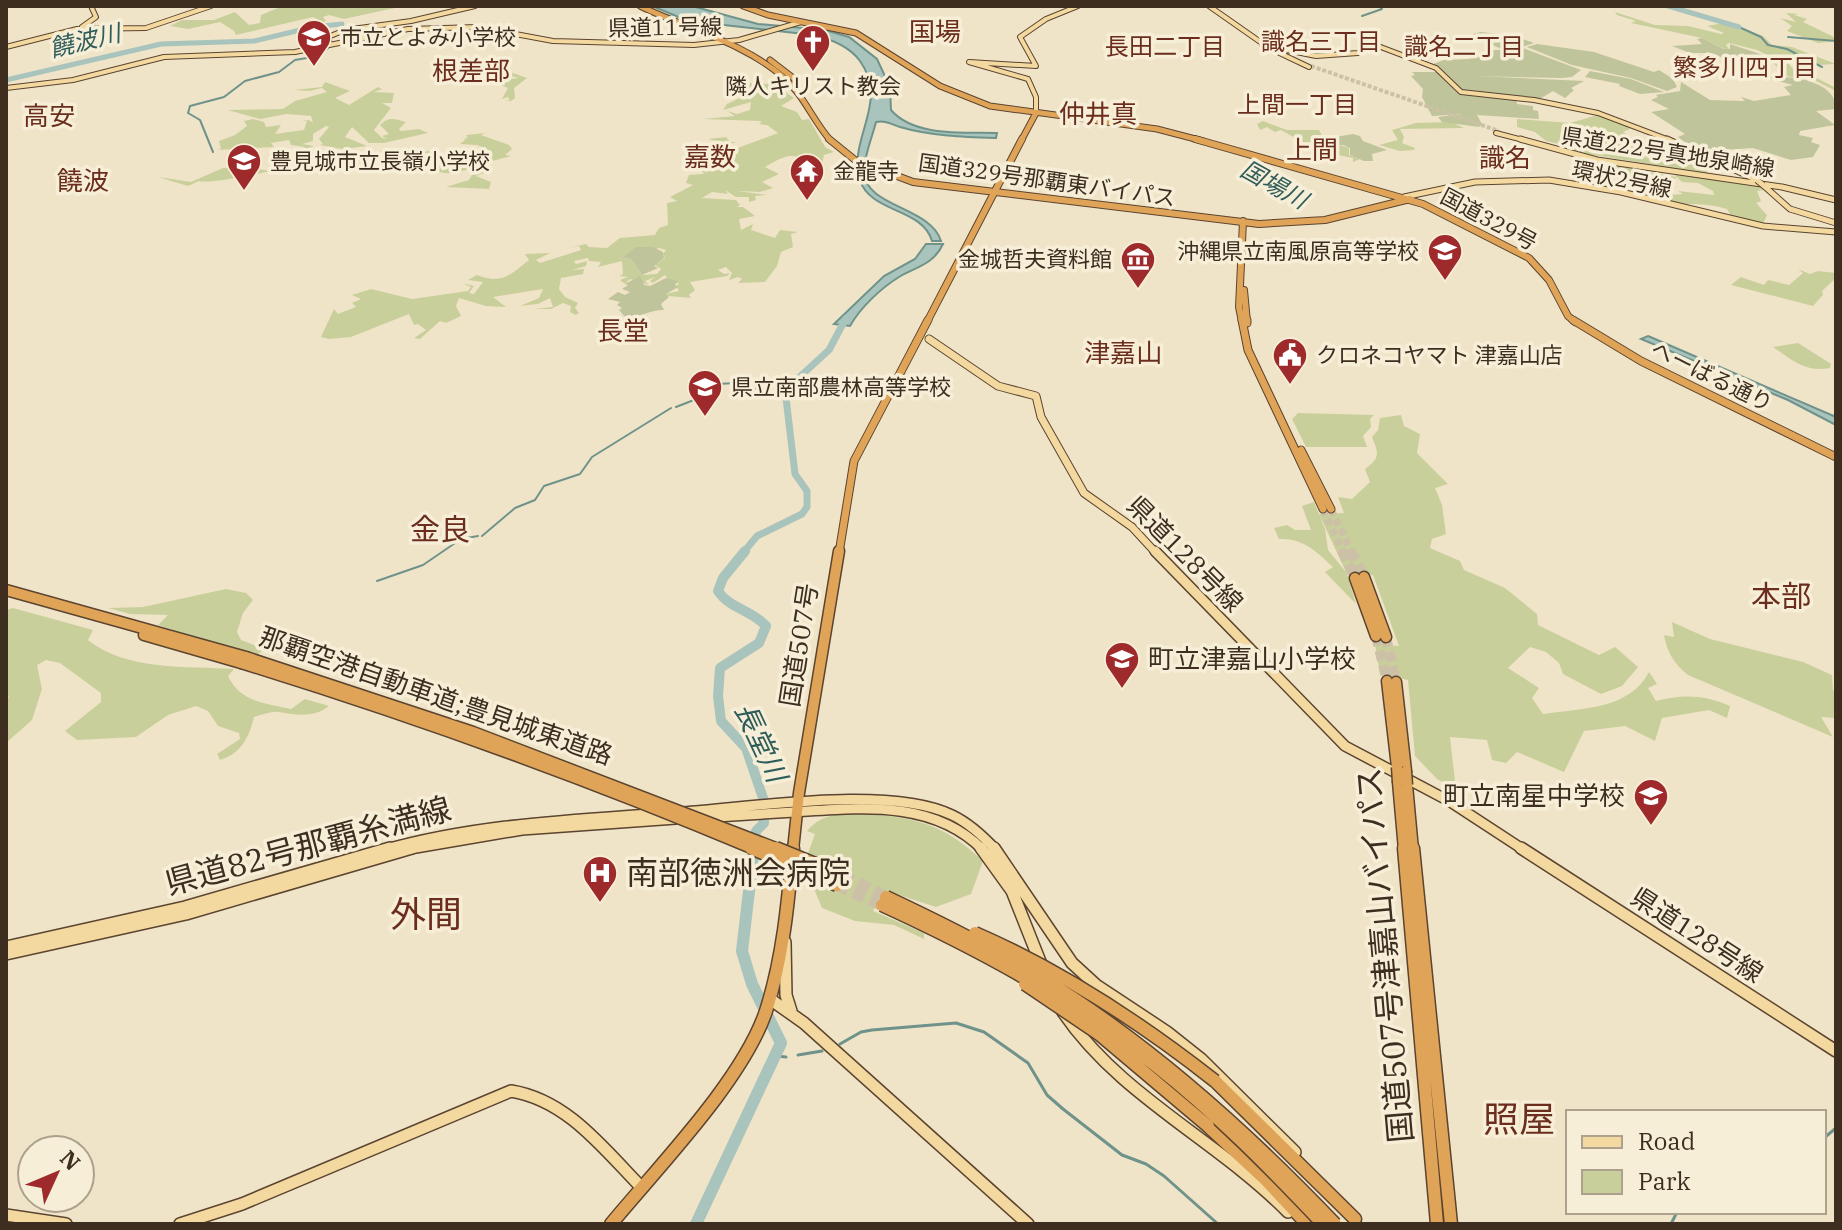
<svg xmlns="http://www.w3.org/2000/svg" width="1842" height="1230" font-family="'IBM Plex Serif','Noto Sans JP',serif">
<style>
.green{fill:#c9cf9b;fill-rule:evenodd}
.cemetery{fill:#bfc49a}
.water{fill:#a9c4bc;stroke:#6f938a;stroke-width:2}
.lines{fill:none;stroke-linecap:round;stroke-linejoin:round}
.stream-far1{stroke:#6f938a;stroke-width:2}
.stream{stroke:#6f938a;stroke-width:3}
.river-far4{stroke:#a9c4bc;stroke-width:5}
.river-far3{stroke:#a9c4bc;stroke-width:6}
.river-far2{stroke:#a9c4bc;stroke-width:7}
.river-far1{stroke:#a9c4bc;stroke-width:10}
.river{stroke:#a9c4bc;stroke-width:12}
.major-tunnel{stroke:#ccc0a6;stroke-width:4;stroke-dasharray:4 2;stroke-linecap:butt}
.highway-tunnel-far2{stroke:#ccc0a6;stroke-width:7;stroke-dasharray:7 4;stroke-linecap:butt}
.highway-tunnel-far1{stroke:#ccc0a6;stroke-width:10;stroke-dasharray:10 5;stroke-linecap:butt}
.highway-tunnel{stroke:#ccc0a6;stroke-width:12;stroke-dasharray:12 6;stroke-linecap:butt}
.major-far4-casing{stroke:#5b4430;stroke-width:6}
.major-far3-casing{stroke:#5b4430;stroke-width:7}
.major-far2-casing{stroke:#5b4430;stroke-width:9}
.major-far1-casing{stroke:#5b4430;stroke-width:12}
.major-casing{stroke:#5b4430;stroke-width:14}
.highway-far4-casing{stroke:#5b4430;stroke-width:7}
.highway-far3-casing{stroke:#5b4430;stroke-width:8}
.highway-far2-casing{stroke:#5b4430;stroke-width:9}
.highway-far1-casing{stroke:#5b4430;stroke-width:13}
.highway-casing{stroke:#5b4430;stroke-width:15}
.major-far4{stroke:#f3d9a0;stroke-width:4}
.major-far3{stroke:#f3d9a0;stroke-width:5}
.major-far2{stroke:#f3d9a0;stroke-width:7}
.major-far1{stroke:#f3d9a0;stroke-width:9}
.major{stroke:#f3d9a0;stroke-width:11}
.highway-far4{stroke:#e0a458;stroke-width:5}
.highway-far3{stroke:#e0a458;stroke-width:6}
.highway-far2{stroke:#e0a458;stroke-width:7}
.highway-far1{stroke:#e0a458;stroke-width:10}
.highway{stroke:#e0a458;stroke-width:12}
.major-bridge-casing{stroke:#5b4430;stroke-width:7;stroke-linecap:butt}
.highway-bridge-far1-casing{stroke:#5b4430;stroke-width:13;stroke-linecap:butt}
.highway-bridge-casing{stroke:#5b4430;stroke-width:15;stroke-linecap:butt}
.major-bridge{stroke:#f3d9a0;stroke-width:5}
.highway-bridge-far1{stroke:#e0a458;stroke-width:10}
.highway-bridge{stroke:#e0a458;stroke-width:12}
.labels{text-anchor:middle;stroke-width:7;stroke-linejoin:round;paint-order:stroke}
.far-street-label{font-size:22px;fill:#3d2e20;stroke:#f7eed8}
.far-poi-label{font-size:22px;fill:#3d2e20;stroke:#f7eed8;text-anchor:start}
.far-water-label{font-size:24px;font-style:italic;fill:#2f5d5a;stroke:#f7eed8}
.far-neighbourhood-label{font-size:24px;fill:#6b2e1e;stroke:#f7eed8}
.far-quarter-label{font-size:26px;fill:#6b2e1e;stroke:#f7eed8}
.street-label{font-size:26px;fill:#3d2e20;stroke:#f7eed8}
.poi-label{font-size:26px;fill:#3d2e20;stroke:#f7eed8;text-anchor:start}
.water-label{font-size:28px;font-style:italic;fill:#2f5d5a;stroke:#f7eed8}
.quarter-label{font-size:30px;fill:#6b2e1e;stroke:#f7eed8}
.near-street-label{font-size:32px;fill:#3d2e20;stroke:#f7eed8}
.near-poi-label{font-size:32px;fill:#3d2e20;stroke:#f7eed8;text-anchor:start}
.near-quarter-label{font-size:36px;fill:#6b2e1e;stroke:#f7eed8}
</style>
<rect width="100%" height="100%" fill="#f0e4c8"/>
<path class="green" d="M404,6L344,19L329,15L323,17L326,21L323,22L313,17L236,35L234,31L220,22L188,29L170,26L182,20H214L235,12L249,25L260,23L261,15L278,8Z
M1615,12L1655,25L1688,26L1721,34L1724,33L1707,26L1724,23L1745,29L1763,36L1772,45L1792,47L1836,64L1819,65L1810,59L1816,64L1801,66L1792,60L1786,61L1796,72L1799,68L1812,69L1807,73L1836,88V91L1798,72L1809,82L1787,76L1773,63L1775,59L1757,50L1729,43L1726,45L1729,49H1725L1702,38L1631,23L1636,21L1617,15Z
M1786,13L1799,14L1794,15L1807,19L1803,22L1836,38V41L1818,43L1787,31L1792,26L1780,18L1796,22Z
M504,60L510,62L501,64L508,68L507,71L527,78L514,88L515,98L511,101H505L510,100L508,97L502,99L508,88L493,82L500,77L501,80L519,78L503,74L500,70L488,71L486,66L469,68L467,63L451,64Z
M325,82L350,91L335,98L349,105L378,87L382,89L374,92L394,93L392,103H382L391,108L374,130L382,138L387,139L382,136L389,134L380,125C389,116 395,119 406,122L399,129L401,131L419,129L428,133L384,143H369L352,127L345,137L367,146L342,149L320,145L323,144L319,139L329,127L326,126L313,134V141L302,144L314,146L302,150L305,147L291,145L289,140L271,143L274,147L217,150L221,149L219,141L235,135L247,126L244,121L253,119L264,122L266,127L281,125L275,134L304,130L307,121H301L309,120L313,123L311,116L286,114L260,119L228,110L283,109L295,101L327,92L322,88L310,91L294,90L322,87Z
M729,82L770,84V88L781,89L794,98L781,106L797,112L802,120L809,119L825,147L834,152L824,155L822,164L809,167L795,165L798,157C786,153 774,162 765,167L779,174L762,182L773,188L760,192L737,191L767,195L755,196L756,200L749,202V197H736L725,190L728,194L712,192L702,198L736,200L740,205L737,207H743L755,216L739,219L741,230L753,224L751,230L775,238L780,230L798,232L791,234L793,247L781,252L777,266L765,282L738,283L742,279L738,277L729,280L732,273L726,267L718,270L724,274L730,273L727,276L690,282L695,290L689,295L691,298L668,296L665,294L679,291L676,286L679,283L669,281L665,275L653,283L650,281L655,277L645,281L649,285L630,279L625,284L620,280L628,277L619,276L623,274L622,261L598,267L601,262L589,261L588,258L574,261L576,264L587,261L586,266L572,270L584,269L583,274L561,278L559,289L565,297L578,303L575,308L579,313L576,315L570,312L571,306L563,303L551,309H534L553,307L550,298L538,304L520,306L539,298L543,289L493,297L506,307L486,306L459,298L456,306L461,316L446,323L440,321L420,339L414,338L426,330L418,324L414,325L409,314L351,337L329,339L321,337L334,309L338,314L356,307L352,303L361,299L352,295L371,289L412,299L468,291L471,287L462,283L474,286L469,293L474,294L483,282L468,280L477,275C503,285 511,274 529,260L525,254L550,253L536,260L540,263L581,250L579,246L567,248L586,244L589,247L607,248L620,238L655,235L659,228L668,225L667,203L677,201L670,197L693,185L686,183L689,175L704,174L699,167L726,155V151L706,156L722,150L716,148L717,141L708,139L726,137L730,142H736L728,145L737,146L735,149L778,133L767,125L759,124L762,122L760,121L703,119L735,116L727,111L737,114L750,110L751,102L723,110L727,104L746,95L738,94L742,91L727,86L731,83ZM659,248L666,250L663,254L665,258L655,265L661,269L657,274L642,275L631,259L622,258Z
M1598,115L1634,127L1623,132L1654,152L1703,167L1709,174L1576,152L1571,147L1546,141L1535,132L1517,127V119L1570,123Z
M1263,121L1287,130H1319L1323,137L1318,139V144C1332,151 1335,142 1349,148V155L1360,159L1353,162V158L1318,151L1281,130L1275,132L1267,127L1260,130L1257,124Z
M1451,122L1464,128L1400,129L1404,137L1402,143L1415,148L1414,150L1400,151L1379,145L1398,140L1392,130L1416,123Z
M485,133L481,135L509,145L512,149L505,155L511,156L485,163L483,170L486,172L476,176L491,182L489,189L446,187L469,180L472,175L481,173L476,168C461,170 446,178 435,169H426L430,167L423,164L426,159L409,156L397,162L380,151L411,148L416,153L429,151L431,157L438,156L432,160L442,163L457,155L445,157L451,153L491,151L477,145L460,144L466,139L463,138H468L466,135Z
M1596,162L1676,177L1675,174L1759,186L1764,190L1757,191L1761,201L1756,203L1767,215L1763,224L1732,218L1727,209C1700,201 1687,207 1662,201L1659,196L1683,194L1678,191L1714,195L1713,191L1698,183L1682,182L1677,177L1673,180L1659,176L1645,180H1620L1591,163Z
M246,167L270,171C260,174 207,184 199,181L188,186L158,177L191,182L223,168Z
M1798,269L1810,274L1818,271L1836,273V278L1822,291L1823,295L1813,306L1731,285L1741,277L1764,285L1768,280L1789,285L1803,273Z
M1798,343L1828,362L1831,364L1830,368C1806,373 1792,360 1773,347Z
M1298,413L1374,415L1370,419L1371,427L1363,436L1367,447H1306L1292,419Z
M1401,415L1404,426L1420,434L1417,453L1448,484L1435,488L1442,505L1446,534L1432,539L1430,548L1460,561L1464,570L1505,588L1537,614L1538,625L1599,655L1615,647L1638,667L1622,686L1601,694L1563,674L1559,663L1546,652L1530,647L1508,668L1539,688L1532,698L1543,714C1582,708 1629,710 1649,672L1657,684L1648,688L1656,701C1683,694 1705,695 1730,706L1727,718L1709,710L1662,718L1655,741L1625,726L1584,731L1564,772L1517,752L1506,763L1492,760L1487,740L1450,737L1456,790L1437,779L1415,756L1408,680L1380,674L1375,644L1399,646L1373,575L1347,574L1356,604L1325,572L1333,567C1316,551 1303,538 1279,539L1274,528L1287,525L1295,530H1311L1302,506L1314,502L1325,529L1328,550L1346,572L1319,514L1344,513L1338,497L1352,499L1370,482L1365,469C1380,458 1379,454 1372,437L1378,430L1380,418Z
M226,589L246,593L253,600L243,613L237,632L241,640L264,649L256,656L158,625L168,615L130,614L108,608L143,607Z
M13,608L93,630L88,640C127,671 186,666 234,669L228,676C240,702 265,703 291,709L305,699L329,706C314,718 296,715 279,712C272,711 261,715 254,717C249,737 242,753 220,760L217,754L240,739L239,733L218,726L208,711L196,706L168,715L136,737L77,740L65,731L101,702V693L60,663L46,660L37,665L42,689L32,720L6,743V702L9,696H6V610Z
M1672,622L1710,639L1803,662L1832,675L1833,690L1836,692V718L1821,717L1833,737L1688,675C1674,664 1667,652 1664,635L1674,637Z
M863,814C916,817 944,824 983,861L971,894L936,907L884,890L873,911L924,933V939L894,925L855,921L822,908L812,884L803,881V878L836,890L845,874L807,856L815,834L807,831C823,812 841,814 863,814Z"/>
<path class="cemetery" d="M1481,32L1514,36L1534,43L1513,50L1523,48L1581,70L1572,77L1561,78L1474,76L1584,81L1571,88L1574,90L1565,98L1553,91L1538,100L1516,99L1517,104L1533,106V110L1538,111L1539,119L1477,115L1482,124L1479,127L1442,122L1438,117L1463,114L1432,116L1422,97L1423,89L1411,76L1415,75L1412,72H1438L1458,92L1445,73L1430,65L1444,60L1468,59L1489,54L1484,50H1504L1474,37L1473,34Z
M1702,38L1724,49H1730V44L1775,59L1746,60L1744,63L1749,64L1743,67L1712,53H1690L1672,46L1702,44L1697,39Z
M1537,44L1594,52L1654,72L1659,70L1673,79L1677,87L1667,91L1631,78L1572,65L1527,47Z
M1590,71L1631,79L1664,92L1640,94L1619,86L1620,84L1585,77Z
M1770,76C1792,77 1836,80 1836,109L1816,111L1835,125L1800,131L1799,135L1813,138L1811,142L1820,145L1813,157L1791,160L1753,148L1723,150L1726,153C1708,153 1691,148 1678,137L1685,134L1651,112L1669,109L1651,100L1658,97L1656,95L1680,91L1681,82L1710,100L1745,101L1741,97L1754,101L1791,95L1784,87L1793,85L1774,80Z
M1353,134L1360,136L1363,141L1387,150L1372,154L1373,161H1364L1350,155V148L1343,145L1328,147L1318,140Z
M636,247H653L663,252L664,258L654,266L658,268L642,275L631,259L622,258Z
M640,276L644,285L650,286L666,278L678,281L675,285L678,287L666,294L669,297L661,304L664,310C648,310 640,319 624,316L619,310L622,308L617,305L620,302L608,299L618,292L625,295L630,292L622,289L628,285L625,284Z"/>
<path class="water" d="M652,6H692L758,24L825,30L849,37L877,59L890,87L891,110C914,137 964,132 997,133L996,138C964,137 931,136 900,127C891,124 885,120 876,122C872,138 864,156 864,172C865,207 931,207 941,241H932C923,208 870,213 860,180C847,139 890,103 860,61C849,46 831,39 813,35L688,21Z
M926,244H943C934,264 916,267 899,277C881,288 860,308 850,326L834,324L884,276L915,259Z
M1648,336L1836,417V425L1788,400L1641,339Z"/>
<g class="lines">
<path class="stream-far1" d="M1362,16L1382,9L1379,6
M1739,27L1761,37L1768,45L1787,49L1822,67
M1788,37L1836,41
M213,152L200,120L188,113L190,106L224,97L245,81L279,72L295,60L319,56L328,48
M676,407L704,396L718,384L735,383L757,389L779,379L801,376
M482,536L515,508L535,500L544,486L580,474L592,457L671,408
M377,581L423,565L461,539L478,536"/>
<path class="stream" d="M840,1044L861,1032L872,1030L956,1023L984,1032L1028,1063L1047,1095L1063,1109L1122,1155L1146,1164L1164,1176L1218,1224
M798,1055L822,1051
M777,1056L786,1057
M1824,1138L1836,1128
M1671,1224L1677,1212"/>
<path class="river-far4" d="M1668,6L1739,27
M6,80L161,44L254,41L313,27L342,24"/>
<path class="river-far3" d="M844,322L846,318"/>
<path class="river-far2" d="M743,553L757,536L802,514L807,507V491L795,474L786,398L793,383L829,350L845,320"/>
<path class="river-far1" d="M745,551L723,578L718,591C730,609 752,610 766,626L759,643L720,668L718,696L721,721L746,748L764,801V823L756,831L754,850"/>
<path class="river" d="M696,1224L781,1043L752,984L742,951L754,848"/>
<path class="major-tunnel" d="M1311,66L1499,131"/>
<path class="highway-tunnel-far2" d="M1323,509L1343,553
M1331,509L1352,553"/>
<path class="highway-tunnel-far1" d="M1342,551L1355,578
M1351,551L1364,577
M1376,636L1387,681
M1386,637L1396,682"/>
<path class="highway-tunnel" d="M842,875L886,897
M837,885L882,905"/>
<g class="major-far4-casing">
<path id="major-far4" d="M1209,6L1269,48L1309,67
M82,27L96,17L91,6
M330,45L328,37L345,30L411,21L475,6
M1262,45L1316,56L1358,53L1367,46H1378L1436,68L1461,92L1534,100L1598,113L1672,141
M6,47L77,29L146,28L211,6
M6,88L73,80L164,57L295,52L408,29L478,27L553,41L694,45L739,40L801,22
M1036,113V97L1028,79L969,62L1036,66L1020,37L1046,19L1078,6
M1496,133L1527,141"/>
</g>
<g class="major-far3-casing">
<path id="major-far3" d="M1520,139L1597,160L1782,187L1836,200
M1667,139L1757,180
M1763,185L1790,209L1836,223
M1404,197L1475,182L1549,180L1621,192L1763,226L1836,232"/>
</g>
<g class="major-far2-casing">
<path id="major-far2" d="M929,339L998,386L1036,396L1041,417L1084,493L1132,527L1156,553"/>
</g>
<g class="major-far1-casing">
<path id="major-far1" d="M1155,551L1345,746L1449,801L1524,850
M683,812C754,807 890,785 952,815C969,823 983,836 996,850
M701,818C732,816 763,814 794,812C859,808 933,799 983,850
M383,850C474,824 568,820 662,813
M404,850L522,830L676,819"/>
</g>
<g class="major-casing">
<path id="major" d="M981,848L1012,891L1041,964
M994,848L1072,963L1096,985L1167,1032L1201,1059L1295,1152
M1521,848L1836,1051
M785,942L786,995L791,1011
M6,947L185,907L390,848
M6,954L186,914L412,848
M770,999L804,1023L1028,1224
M1063,1012C1120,1096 1217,1140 1288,1212
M6,1215L66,1224
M180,1224L242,1204L511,1091C567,1100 603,1148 641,1187"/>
</g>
<g class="highway-far4-casing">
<path id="highway-far4" d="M640,6C687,29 743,42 783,77C804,95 813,121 831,141
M743,6L768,15L856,33L940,86L990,106L1157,129L1203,141
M770,60L796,80
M1021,141L1036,113"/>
</g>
<g class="highway-far3-casing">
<path id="highway-far3" d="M829,139L855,160L913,182L1259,224L1325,220L1410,199
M1195,139L1423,204L1529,258L1549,280L1568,316L1575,322
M1244,290L1247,322
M927,322L1022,139
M1242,322L1239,307L1243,221"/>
</g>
<g class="highway-far2-casing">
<path id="highway-far2" d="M1242,320L1248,350L1323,509
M1247,320V323
M1573,320L1641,361L1836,457
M1301,450L1331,509
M839,553L854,461L928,320"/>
</g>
<g class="highway-far1-casing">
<path id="highway-far1" d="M1364,577L1386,637
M1355,578L1376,636
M6,590L246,657
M144,635L241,663
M1387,681L1397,767
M1396,682L1406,771
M1398,782L1404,850
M1407,785L1413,850
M793,850L799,793L839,551"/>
</g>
<g class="highway-casing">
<path id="highway" d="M1404,848L1437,1224
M1413,848L1451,1224
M1215,1081L1355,1219
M1208,1126L1265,1179L1307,1224
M611,1224C658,1167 743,1080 766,1011C783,958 788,903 793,848"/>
</g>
<use href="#major-far4" class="major-far4"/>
<use href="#major-far3" class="major-far3"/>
<use href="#major-far2" class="major-far2"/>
<use href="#major-far1" class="major-far1"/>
<use href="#major" class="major"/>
<use href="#highway-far4" class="highway-far4"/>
<use href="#highway-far3" class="highway-far3"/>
<use href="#highway-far2" class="highway-far2"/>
<use href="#highway-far1" class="highway-far1"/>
<use href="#highway" class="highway"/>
<g class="major-bridge-casing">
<path id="major-bridge" d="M1757,180L1763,185"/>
</g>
<g class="highway-bridge-far1-casing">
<path id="highway-bridge-far1" d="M246,657L473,732L781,850
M241,663C416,717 587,779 756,850
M1397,767L1398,782
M1406,771L1407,785"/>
</g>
<g class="highway-bridge-casing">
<path id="highway-bridge" d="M751,848L837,885
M776,848L842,875
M886,897C950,927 1014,959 1073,998C1170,1062 1255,1140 1335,1224
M882,905C978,949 1071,999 1155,1065C1216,1113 1270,1168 1323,1224
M975,933C1062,971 1140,1022 1215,1081
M1025,984L1099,1034L1208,1126"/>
</g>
<use href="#major-bridge" class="major-bridge"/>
<use href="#highway-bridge-far1" class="highway-bridge-far1"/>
<use href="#highway-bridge" class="highway-bridge"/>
</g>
<defs>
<g id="school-pin" transform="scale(1.8)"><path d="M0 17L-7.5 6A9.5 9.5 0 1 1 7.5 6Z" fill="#9e2a2b" stroke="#f7eed8"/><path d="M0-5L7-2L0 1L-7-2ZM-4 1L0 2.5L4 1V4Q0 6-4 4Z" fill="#fff"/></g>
<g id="church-pin" transform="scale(1.8)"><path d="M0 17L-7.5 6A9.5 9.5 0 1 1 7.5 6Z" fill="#9e2a2b" stroke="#f7eed8"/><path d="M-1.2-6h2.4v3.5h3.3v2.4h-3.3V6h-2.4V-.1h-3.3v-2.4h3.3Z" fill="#fff"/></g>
<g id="temple-pin" transform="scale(1.8)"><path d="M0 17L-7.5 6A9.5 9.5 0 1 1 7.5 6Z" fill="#9e2a2b" stroke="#f7eed8"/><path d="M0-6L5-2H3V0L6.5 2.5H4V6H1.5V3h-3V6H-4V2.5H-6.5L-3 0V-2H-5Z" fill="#fff"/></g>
<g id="museum-pin" transform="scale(1.8)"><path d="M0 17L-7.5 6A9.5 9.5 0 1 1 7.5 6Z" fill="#9e2a2b" stroke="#f7eed8"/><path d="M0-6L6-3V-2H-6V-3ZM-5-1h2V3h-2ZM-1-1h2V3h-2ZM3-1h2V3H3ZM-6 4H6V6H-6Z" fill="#fff"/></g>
<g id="civic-pin" transform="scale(1.8)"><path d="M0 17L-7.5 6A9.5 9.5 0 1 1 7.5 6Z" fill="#9e2a2b" stroke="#f7eed8"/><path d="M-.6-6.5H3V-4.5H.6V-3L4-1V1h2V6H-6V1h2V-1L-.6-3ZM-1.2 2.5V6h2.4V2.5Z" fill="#fff"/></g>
<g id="hospital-pin" transform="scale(1.8)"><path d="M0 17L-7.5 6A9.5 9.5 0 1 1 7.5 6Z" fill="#9e2a2b" stroke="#f7eed8"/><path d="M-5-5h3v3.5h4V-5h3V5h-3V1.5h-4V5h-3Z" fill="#fff"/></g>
</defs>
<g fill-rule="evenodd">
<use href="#school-pin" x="314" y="37"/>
<use href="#church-pin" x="813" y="42"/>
<use href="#school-pin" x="244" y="161"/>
<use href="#temple-pin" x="807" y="171"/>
<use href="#school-pin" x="1445" y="251"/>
<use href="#museum-pin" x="1138" y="259"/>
<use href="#civic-pin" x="1290" y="355"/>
<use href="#school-pin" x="705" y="387"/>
<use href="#school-pin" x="1122" y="659"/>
<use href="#school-pin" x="1651" y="796"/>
<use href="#hospital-pin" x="600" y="873"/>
</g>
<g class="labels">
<g class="far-street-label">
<text transform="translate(665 27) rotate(-1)" y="8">県道11号線</text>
<text transform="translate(1668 152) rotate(9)" y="8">県道222号真地泉崎線</text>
<text transform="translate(1622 179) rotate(12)" y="8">環状2号線</text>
<text transform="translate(1047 180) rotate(8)" y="8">国道329号那覇東バイパス</text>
<text transform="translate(1489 219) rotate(28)" y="8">国道329号</text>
<text transform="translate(1712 376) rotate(26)" y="8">へーばる通り</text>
</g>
<g class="far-poi-label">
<text x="340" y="45">市立とよみ小学校</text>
<text x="813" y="94" text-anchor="middle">隣人キリスト教会</text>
<text x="270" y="169">豊見城市立長嶺小学校</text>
<text x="833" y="179">金龍寺</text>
<text x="1419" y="259" text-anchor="end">沖縄県立南風原高等学校</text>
<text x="1112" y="267" text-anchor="end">金城哲夫資料館</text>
<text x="1316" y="363">クロネコヤマト 津嘉山店</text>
<text x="731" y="395">県立南部農林高等学校</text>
</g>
<g class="far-water-label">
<text transform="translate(85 41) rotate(-13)" y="8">饒波川</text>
<text transform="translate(1274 185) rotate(29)" y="8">国場川</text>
</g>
<g class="far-neighbourhood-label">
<text x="1321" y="50">識名三丁目</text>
<text x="1165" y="55">長田二丁目</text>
<text x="1464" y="55">識名二丁目</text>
<text x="1745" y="76">繁多川四丁目</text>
<text x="1297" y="113">上間一丁目</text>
</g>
<g class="far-quarter-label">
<text x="935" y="41">国場</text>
<text x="471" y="80">根差部</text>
<text x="1098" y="123">仲井真</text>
<text x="49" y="125">高安</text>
<text x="1312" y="159">上間</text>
<text x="710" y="166">嘉数</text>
<text x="1505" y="167">識名</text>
<text x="83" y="190">饒波</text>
<text x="623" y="340">長堂</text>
<text x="1123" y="362">津嘉山</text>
</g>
<g class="street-label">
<text transform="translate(1185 554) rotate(45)" y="9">県道128号線</text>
<text transform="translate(799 645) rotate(-81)" y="9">国道507号</text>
<text transform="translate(436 696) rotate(19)" y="9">那覇空港自動車道;豊見城東道路</text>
<text transform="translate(1697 935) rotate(33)" y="9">県道128号線</text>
</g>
<g class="poi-label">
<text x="1148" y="668">町立津嘉山小学校</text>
<text x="1625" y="805" text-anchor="end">町立南星中学校</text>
</g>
<g class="water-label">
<text transform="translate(761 742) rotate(65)" y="10">長堂川</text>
</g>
<g class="quarter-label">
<text x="440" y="540">金良</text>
<text x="1781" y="607">本部</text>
</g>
<g class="near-street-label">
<text transform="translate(308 846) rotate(-15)" y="11">県道82号那覇糸満線</text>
<text transform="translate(1385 955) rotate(-95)" y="11">国道507号津嘉山バイパス</text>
</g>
<g class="near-poi-label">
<text x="626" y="884">南部徳洲会病院</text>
</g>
<g class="near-quarter-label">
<text x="426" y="927">外間</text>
<text x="1519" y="1132">照屋</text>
</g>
</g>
<rect width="1842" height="1230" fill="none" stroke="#3d2e20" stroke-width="16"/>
<rect x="1566" y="1110" width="260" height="104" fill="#f7eed8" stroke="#ada18e" stroke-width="2"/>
<rect x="1582" y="1136" width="40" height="12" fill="#f3d9a0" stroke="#ada18e" stroke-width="2"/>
<text x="1638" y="1150" font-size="24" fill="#3d2e20">Road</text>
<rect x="1582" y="1170" width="40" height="24" fill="#c9cf9b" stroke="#ada18e" stroke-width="2"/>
<text x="1638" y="1190" font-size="24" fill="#3d2e20">Park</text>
<g transform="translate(56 1174) rotate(46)"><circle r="38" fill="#f7eed8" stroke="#ada18e" stroke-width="2"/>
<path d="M0-6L14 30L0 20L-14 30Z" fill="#9e2a2b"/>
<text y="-12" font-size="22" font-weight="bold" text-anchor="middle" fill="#3d2e20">N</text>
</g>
</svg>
